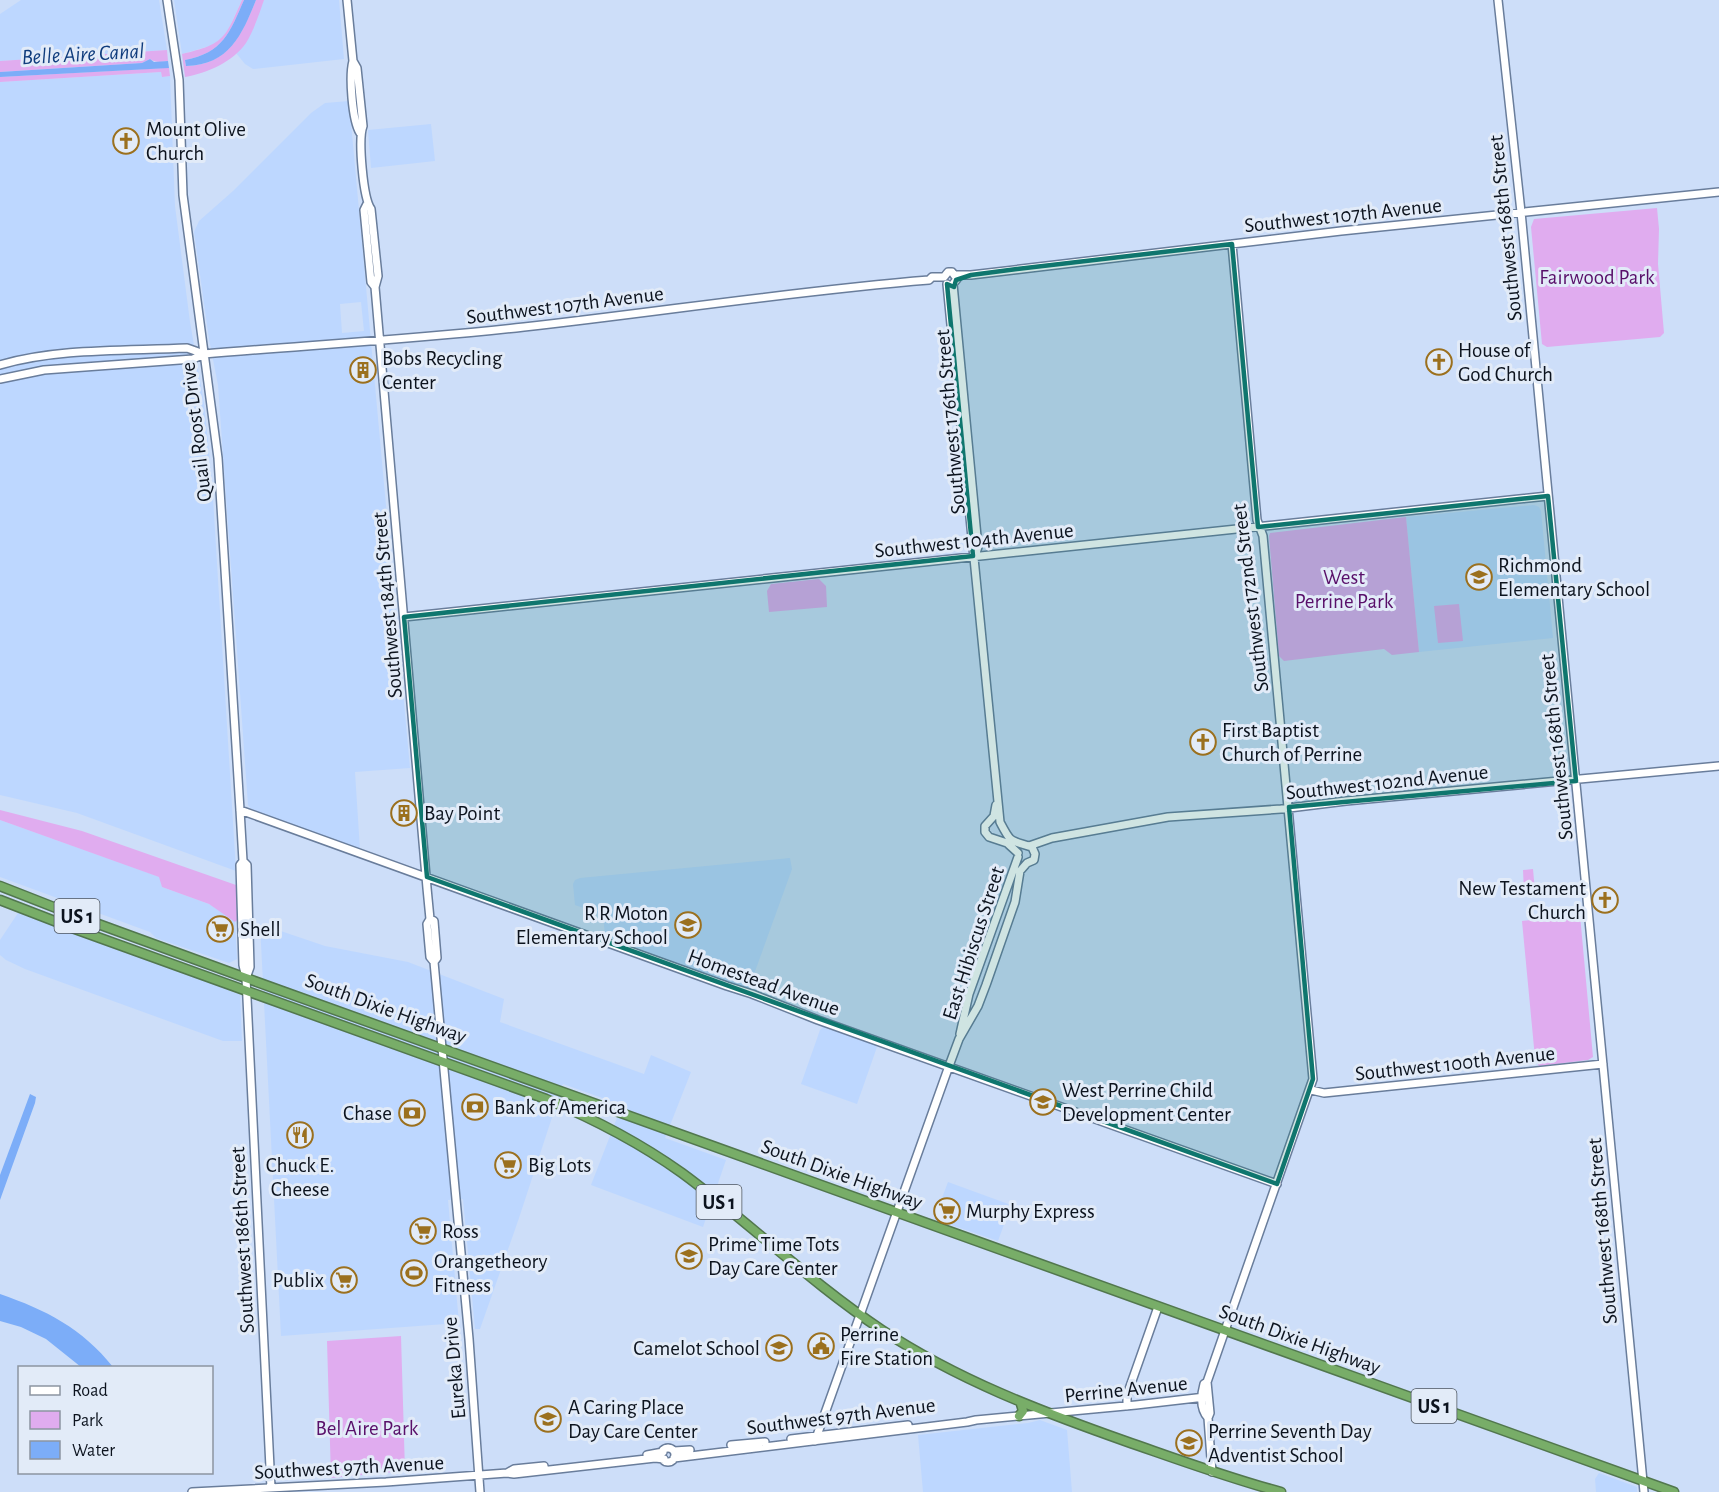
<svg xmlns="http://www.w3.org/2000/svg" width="1719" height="1492" font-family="'Alegreya Sans',sans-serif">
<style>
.built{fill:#bdd7ff;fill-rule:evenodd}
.green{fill:#e0acef}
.water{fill:#7cadf8}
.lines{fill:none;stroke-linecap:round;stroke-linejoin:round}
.secondary-casing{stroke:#697d9b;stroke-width:10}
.highway-casing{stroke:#52774e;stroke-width:11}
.secondary{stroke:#fff;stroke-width:7}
.highway{stroke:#78ad68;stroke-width:8}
.marked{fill:#0f766e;fill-opacity:0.2;stroke:#0f766e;stroke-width:4.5;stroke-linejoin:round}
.labels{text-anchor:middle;stroke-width:6;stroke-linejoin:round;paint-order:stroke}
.shield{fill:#e2ebf8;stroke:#4c545f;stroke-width:1.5}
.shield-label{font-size:20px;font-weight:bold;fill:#0c131e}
.poi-label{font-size:21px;fill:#0c131e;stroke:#e2ebf8;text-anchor:start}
.street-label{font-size:21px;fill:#0c131e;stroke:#e2ebf8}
.park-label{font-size:21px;fill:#59106a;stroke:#e2ebf8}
.water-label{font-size:22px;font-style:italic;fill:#0f3c7d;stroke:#e2ebf8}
</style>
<rect width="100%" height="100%" fill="#cddef9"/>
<path class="built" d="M21,0H159L167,50L0,61V14Z
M174,0H242L229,28L222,39L213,45L182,54Z
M264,0H339L344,59L253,69L245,64L236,53L245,43Z
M161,72L162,77L170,76L175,206L190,322L204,403L212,482L236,871L77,813L0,795V82Z
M349,101L410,768L355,772L360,850L251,809L248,805L218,385L209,339L194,232L199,221L233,191L311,113L325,103ZM361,302L364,331L342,333L340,304Z
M431,124L435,161L371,168L368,130Z
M1534,505L1539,507L1541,511L1553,638L1419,652L1406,517Z
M0,820L160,877L162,887L209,904L222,912L235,922L237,959L229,963L156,938L150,932L0,877Z
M790,858L792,869L749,988L728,984L605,935L603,915L575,905L573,884L575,880L580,878Z
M20,910L240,992L242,1041H223L25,969L6,960L0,955V940Z
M260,924L325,946L408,962L504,999L500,1022L644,1074L651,1055L691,1072L665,1138L726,1160L703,1227L591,1185L622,1105L563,1084L518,1221L480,1329H475L463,1199L448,1200L459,1323L281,1336Z
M823,1027L875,1045L877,1047L857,1104L801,1084L820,1030Z
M948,1182L1011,1205L998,1241L934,1219Z
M1040,1420L1067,1430L1072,1492H923L918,1435L1028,1423Z
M1599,1473L1637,1487V1492H1596L1595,1479Z"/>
<path class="green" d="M242,0H244C230,32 223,53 185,60L186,66C229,65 242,34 256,0H264C259,14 254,30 246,43C233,62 207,73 185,77L182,54C225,44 225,38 242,0Z
M167,50L168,61C161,62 156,63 150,59L142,63L0,72V61Z
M164,68H169L170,76L162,77L161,72L0,82V77Z
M1657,208L1659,229L1658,264L1664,333L1660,337L1547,347L1542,344L1531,227L1534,219Z
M1406,517L1419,652L1392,655L1384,649L1284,661L1279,656L1269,536L1270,533Z
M819,579L826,586L827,607L769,612L767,591L771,584Z
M1459,604L1463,641L1438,643L1434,606Z
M0,810L82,831L236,885L237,920L235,922L209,904L162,887L159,877L0,820Z
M1533,869L1535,891L1524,892L1523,870Z
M1580,915L1593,1057L1588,1060L1539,1066L1535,1058L1522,921Z
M401,1336L405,1471L331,1478L327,1341Z"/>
<path class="water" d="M244,0H256C242,35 229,65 186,66L185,60C223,53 230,32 244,0Z
M150,59L154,62L168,61L169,68L0,77V72L142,63Z
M30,1094L36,1097L35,1103L0,1200V1175Z
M0,1294C46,1310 82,1328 113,1367H81L46,1339L21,1327L0,1321Z"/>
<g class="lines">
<g class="secondary-casing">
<path id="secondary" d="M167,0L179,80L183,195L218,458L240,810L243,861L240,865L243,965L246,978L271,1488
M347,0L353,61C349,76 352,120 360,133
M1498,0L1521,212L1644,1492
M353,61L357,68L363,126C358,139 363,198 371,209L378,276L375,287L427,888L430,919L434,921L437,958L434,962L430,957L427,924L430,919
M367,204L364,210L371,282L375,287
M956,275H971L1341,231L1719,192
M0,365C57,348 127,351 187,348L204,354
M0,379L44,370L193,359L204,354C311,345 417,339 524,327C659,312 793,291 929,280L932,277H944L948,272H952L957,279L953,284L978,547L975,556
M404,617L1548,496
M996,805L994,816L985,826V832L989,837L1007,843L1018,853
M240,810L727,986L752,994L818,1020L1277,1184
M1029,846L1052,838L1168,817L1281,809L1346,801L1719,766
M243,861L247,865L250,967L246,978
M434,962L469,1339L480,1492
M960,1034L969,994L1018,857
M1311,1090L1324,1093L1603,1064
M1207,1382L1210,1413L1208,1418C1200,1409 1201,1395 1204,1384L1207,1382L1222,1339L1313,1079L1263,536L1257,520L1232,244
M1127,1406V1395L1158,1307
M1208,1418L1212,1472
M791,1439L908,1425
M815,1441L949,1066L959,1039L978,1006L986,985L1015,902L1020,871L1027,863L1034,860L1035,854L1032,847C1009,840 1011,843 1000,822L947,284
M731,1445L765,1442
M661 1455a7 7 0 1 1 14 0a7 7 0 1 1-14 0Z
M674,1451L690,1450
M647,1455L663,1452
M674,1458L967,1422L976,1420L1136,1405L1205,1397
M507,1473L514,1469L544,1466
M192,1492L386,1482L507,1473L514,1474L655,1458L664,1459"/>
</g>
<g class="highway-casing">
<path id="highway" d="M0,886L79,917L246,978L1674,1492
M0,900L75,929L546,1099C594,1119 640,1143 682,1173C750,1223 811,1283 882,1330C958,1380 1040,1411 1125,1441C1177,1459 1228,1478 1281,1492
M1019,1416L1023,1411L1021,1404"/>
</g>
<use href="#secondary" class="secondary"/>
<use href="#highway" class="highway"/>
</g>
<path class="marked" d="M1232,244L1258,527L1548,496L1576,781L1289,807L1313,1079L1277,1184L427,877L404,617L973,556L947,284L954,287L956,280L971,275L1017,269Z"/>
<defs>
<g id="church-ring" transform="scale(1.35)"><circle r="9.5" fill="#e2ebf8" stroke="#9b701e" stroke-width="1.5"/><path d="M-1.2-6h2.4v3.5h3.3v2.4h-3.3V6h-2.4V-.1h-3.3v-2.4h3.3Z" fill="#9b701e"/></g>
<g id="building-ring" transform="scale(1.35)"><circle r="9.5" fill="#e2ebf8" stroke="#9b701e" stroke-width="1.5"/><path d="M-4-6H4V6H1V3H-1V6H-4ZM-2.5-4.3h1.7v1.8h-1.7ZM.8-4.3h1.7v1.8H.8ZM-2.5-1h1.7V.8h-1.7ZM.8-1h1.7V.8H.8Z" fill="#9b701e"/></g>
<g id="school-ring" transform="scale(1.35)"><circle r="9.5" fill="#e2ebf8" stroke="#9b701e" stroke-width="1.5"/><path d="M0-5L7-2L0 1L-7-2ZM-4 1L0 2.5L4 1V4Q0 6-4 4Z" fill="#9b701e"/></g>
<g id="supermarket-ring" transform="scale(1.35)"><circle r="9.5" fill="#e2ebf8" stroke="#9b701e" stroke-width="1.5"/><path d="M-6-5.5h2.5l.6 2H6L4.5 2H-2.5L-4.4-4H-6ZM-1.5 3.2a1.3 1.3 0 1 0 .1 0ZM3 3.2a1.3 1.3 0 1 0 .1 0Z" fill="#9b701e"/></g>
<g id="bank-ring" transform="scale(1.35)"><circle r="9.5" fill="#e2ebf8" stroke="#9b701e" stroke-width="1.5"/><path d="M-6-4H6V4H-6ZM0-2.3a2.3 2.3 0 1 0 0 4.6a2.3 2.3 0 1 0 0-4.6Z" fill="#9b701e"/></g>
<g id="restaurant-ring" transform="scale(1.35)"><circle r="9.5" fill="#e2ebf8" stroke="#9b701e" stroke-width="1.5"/><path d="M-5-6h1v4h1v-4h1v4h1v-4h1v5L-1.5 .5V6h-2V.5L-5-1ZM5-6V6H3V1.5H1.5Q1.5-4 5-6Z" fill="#9b701e"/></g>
<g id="stadium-ring" transform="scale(1.35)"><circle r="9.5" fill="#e2ebf8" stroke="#9b701e" stroke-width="1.5"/><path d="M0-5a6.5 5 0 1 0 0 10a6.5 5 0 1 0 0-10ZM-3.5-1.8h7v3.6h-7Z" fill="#9b701e"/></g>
<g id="civic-ring" transform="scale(1.35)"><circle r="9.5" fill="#e2ebf8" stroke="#9b701e" stroke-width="1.5"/><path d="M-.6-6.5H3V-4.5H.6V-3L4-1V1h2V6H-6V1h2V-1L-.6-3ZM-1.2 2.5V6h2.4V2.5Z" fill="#9b701e"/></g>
</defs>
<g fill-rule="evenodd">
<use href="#church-ring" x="126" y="141"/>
<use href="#church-ring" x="1439" y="362"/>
<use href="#building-ring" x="363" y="370"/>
<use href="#school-ring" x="1479" y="577"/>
<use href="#church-ring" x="1203" y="742"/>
<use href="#building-ring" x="404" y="813"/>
<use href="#church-ring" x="1605" y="900"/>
<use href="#school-ring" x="688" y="925"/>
<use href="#supermarket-ring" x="220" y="929"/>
<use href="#school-ring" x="1043" y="1102"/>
<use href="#bank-ring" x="475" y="1107"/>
<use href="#bank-ring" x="412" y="1113"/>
<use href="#restaurant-ring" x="300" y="1135"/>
<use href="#supermarket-ring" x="508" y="1165"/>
<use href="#supermarket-ring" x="947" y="1211"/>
<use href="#supermarket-ring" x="423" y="1231"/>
<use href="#school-ring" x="689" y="1256"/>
<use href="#stadium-ring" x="414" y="1273"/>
<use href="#supermarket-ring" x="344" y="1280"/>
<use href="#civic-ring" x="821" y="1346"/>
<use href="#school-ring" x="779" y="1348"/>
<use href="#school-ring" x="548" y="1419"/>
<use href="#school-ring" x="1189" y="1443"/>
</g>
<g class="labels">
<g class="shield">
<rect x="54.5" y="899" width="45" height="34" rx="4.5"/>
<rect x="696.5" y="1185" width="45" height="34" rx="4.5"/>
<rect x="1411.5" y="1389" width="45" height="34" rx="4.5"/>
</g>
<g class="shield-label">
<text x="77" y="923">US 1</text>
<text x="719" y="1209">US 1</text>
<text x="1434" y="1413">US 1</text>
</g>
<g class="poi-label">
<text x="146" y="136">Mount Olive<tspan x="146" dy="24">Church</tspan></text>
<text x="1458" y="357">House of<tspan x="1458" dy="24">God Church</tspan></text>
<text x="382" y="365">Bobs Recycling<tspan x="382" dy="24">Center</tspan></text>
<text x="1498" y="572">Richmond<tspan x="1498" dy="24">Elementary School</tspan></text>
<text x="1222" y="737">First Baptist<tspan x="1222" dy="24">Church of Perrine</tspan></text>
<text x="424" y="820">Bay Point</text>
<text x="1586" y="895" text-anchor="end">New Testament<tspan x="1586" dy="24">Church</tspan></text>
<text x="668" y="920" text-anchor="end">R R Moton<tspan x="668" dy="24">Elementary School</tspan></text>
<text x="240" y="936">Shell</text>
<text x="1062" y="1097">West Perrine Child<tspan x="1062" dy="24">Development Center</tspan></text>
<text x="494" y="1114">Bank of America</text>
<text x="392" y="1120" text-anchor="end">Chase</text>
<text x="300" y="1172" text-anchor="middle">Chuck E.<tspan x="300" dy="24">Cheese</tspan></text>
<text x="528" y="1172">Big Lots</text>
<text x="966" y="1218">Murphy Express</text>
<text x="442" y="1238">Ross</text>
<text x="708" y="1251">Prime Time Tots<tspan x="708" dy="24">Day Care Center</tspan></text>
<text x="434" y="1268">Orangetheory<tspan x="434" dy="24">Fitness</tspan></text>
<text x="324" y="1287" text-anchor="end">Publix</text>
<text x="840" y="1341">Perrine<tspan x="840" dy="24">Fire Station</tspan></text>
<text x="760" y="1355" text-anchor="end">Camelot School</text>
<text x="568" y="1414">A Caring Place<tspan x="568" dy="24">Day Care Center</tspan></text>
<text x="1208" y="1438">Perrine Seventh Day<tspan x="1208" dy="24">Adventist School</tspan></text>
</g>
<g class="street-label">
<text transform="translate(1343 215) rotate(-6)" y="7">Southwest 107th Avenue</text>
<text transform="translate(1505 228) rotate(-96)" y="7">Southwest 168th Street</text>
<text transform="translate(565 305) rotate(-7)" y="7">Southwest 107th Avenue</text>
<text transform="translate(950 422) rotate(-95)" y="7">Southwest 176th Street</text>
<text transform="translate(196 432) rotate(-97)" y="7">Quail Roost Drive</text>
<text transform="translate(974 540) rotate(-6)" y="7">Southwest 104th Avenue</text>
<text transform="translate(1250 598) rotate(-97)" y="7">Southwest 172nd Street</text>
<text transform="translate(387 605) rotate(-95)" y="7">Southwest 184th Street</text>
<text transform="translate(1556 747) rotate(-96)" y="7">Southwest 168th Street</text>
<text transform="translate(1387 782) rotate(-6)" y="7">Southwest 102nd Avenue</text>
<text transform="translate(973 943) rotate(-72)" y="7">East Hibiscus Street</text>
<text transform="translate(764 982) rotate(20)" y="7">Homestead Avenue</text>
<text transform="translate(386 1008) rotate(20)" y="7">South Dixie Highway</text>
<text transform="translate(1455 1063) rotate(-6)" y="7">Southwest 100th Avenue</text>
<text transform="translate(842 1174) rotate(20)" y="7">South Dixie Highway</text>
<text transform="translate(1602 1231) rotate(-95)" y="7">Southwest 168th Street</text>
<text transform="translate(242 1240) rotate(-93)" y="7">Southwest 186th Street</text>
<text transform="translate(1300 1339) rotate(20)" y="7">South Dixie Highway</text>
<text transform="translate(454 1368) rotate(-95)" y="7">Eureka Drive</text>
<text transform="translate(1126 1389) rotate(-6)" y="7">Perrine Avenue</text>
<text transform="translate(841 1416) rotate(-7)" y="7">Southwest 97th Avenue</text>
<text transform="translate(349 1467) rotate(-3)" y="7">Southwest 97th Avenue</text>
</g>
<g class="park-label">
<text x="1597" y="284">Fairwood Park</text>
<text x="1344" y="584">West<tspan x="1344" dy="24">Perrine Park</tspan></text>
<text x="367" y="1435">Bel Aire Park</text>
</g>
<g class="water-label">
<text transform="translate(83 53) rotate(-3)" y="8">Belle Aire Canal</text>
</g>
</g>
<rect x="18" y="1366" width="195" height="108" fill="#e2ebf8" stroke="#8c95a1" stroke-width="1.5"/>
<rect x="30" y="1386" width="30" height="9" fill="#ffffff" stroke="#8c95a1" stroke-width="1.5"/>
<text x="72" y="1396" font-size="18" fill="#0c131e">Road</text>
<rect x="30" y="1411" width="30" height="18" fill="#e0acef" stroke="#8c95a1" stroke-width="1.5"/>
<text x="72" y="1426" font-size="18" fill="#0c131e">Park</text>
<rect x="30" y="1441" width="30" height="18" fill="#7cadf8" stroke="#8c95a1" stroke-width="1.5"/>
<text x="72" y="1456" font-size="18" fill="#0c131e">Water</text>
</svg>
